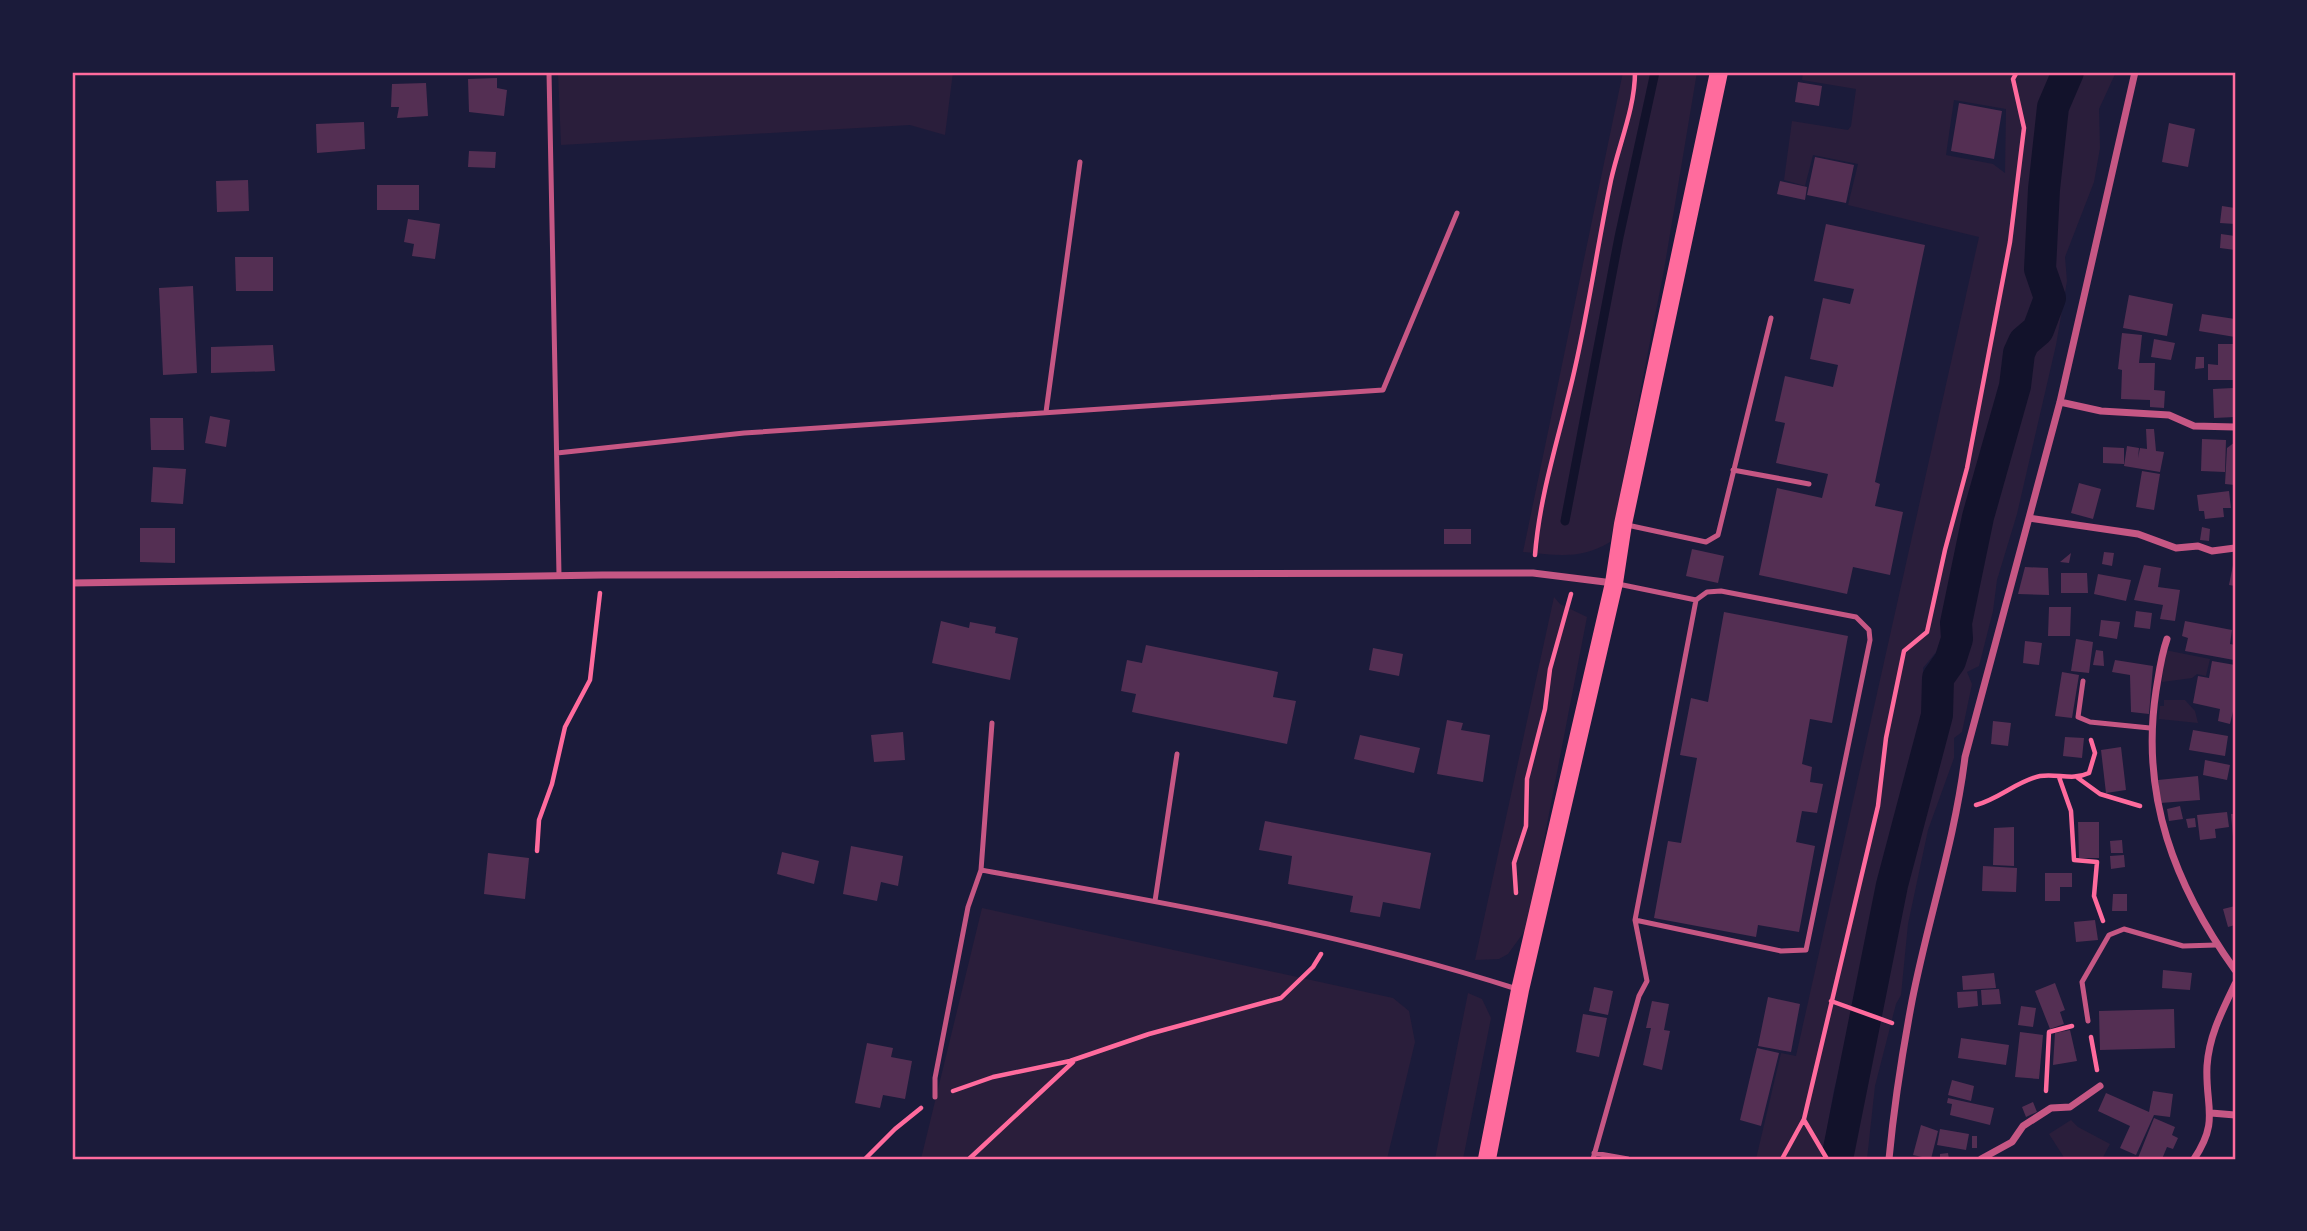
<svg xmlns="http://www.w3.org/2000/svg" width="2307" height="1231" font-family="Inter,sans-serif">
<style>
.green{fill:#2a1e3b;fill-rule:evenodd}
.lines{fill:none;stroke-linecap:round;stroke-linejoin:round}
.stream{stroke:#12122b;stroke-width:9}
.canal{stroke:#12122b;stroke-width:32}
.building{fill:#542f53}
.path{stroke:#ff6b9d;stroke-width:4.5}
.service{stroke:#c65784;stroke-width:5}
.minor{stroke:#c65784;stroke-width:7}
.primary{stroke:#ff6b9d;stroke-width:18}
.neatline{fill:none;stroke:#ff6b9d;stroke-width:2.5}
</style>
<rect width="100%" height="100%" fill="#1b1b3a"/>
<path class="green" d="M558,72H953L945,135L910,125L561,145Z
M1623,72H1697L1664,270L1617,511L1610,542C1581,560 1556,555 1523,552Z
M1803,72H2065L2049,108L2033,282L2037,300L2032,320L2018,340L2004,378L1993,444L1959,567L1955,598L1937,651L1923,668L1927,726L1834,1090L1822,1157L1821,1159H1756L1781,1053L1796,1056L1979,237L1848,205L1858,164L1813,155L1805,186L1784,180L1792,121L1848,130L1851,126L1856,89L1802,80ZM1954,100L2006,109L2005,173L1993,164L1946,155Z
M2075,72H2116L2099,109L2100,148L2094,182L2065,257L2067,281L2056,345L2017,514L1997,580L1993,611L1979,666L1967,672L1972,684L1962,732L1954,738V758L1928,830L1908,924L1901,995L1896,1004L1875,1086L1867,1159H1841L1884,982L1885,943L1939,730L1945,700L1944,679L1964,636L1968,596L1997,474L2014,434L2029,347L2041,335L2053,310L2052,286L2046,271L2050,181L2057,110Z
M1554,597L1560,604L1587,617L1527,928L1508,954L1499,959L1475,960Z
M2165,650L2210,659L2206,676L2197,674L2192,678L2162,682Z
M2164,700H2185L2195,711L2198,723L2159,719L2160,706H2164Z
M982,908L1393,998L1409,1011L1415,1042L1387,1159H921Z
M1468,993L1482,999L1491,1018L1463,1159H1435Z
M2071,1120L2078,1127L2110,1144L2102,1159H2065L2049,1134Z"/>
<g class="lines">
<path class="stream" d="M1565,521L1619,237L1655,72"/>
<path class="canal" d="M1837,1159L1892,885L1937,715L1938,678L1950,661L1957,639L1956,623L1978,517L2015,386L2019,353L2024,342L2038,330L2050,298L2040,269L2044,189L2053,107L2068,72"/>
</g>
<path class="building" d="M497,78V88L507,90L504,116L469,112L468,79Z
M1798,82L1822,86L1819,106L1795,102Z
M426,83L428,116L397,118L399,107H391L392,84Z
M1959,103L2002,111L1994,159L1951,151Z
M364,122L365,149L317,153L316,124Z
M2169,123L2195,129L2188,167L2162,162Z
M469,151L496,152L495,168L468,167Z
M1815,157L1854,165L1846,203L1807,195Z
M248,180L249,211L217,212L216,181Z
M1780,181L1807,187L1805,200L1777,194Z
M377,185H419V210H377Z
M2222,206L2235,208V224L2220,223Z
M408,219L440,224L435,259L412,256L414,244L404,242Z
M1826,224L1925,245L1875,482L1880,484L1875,506L1903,512L1890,575L1853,567L1847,594L1759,575L1777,488L1822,498L1828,474L1776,463L1785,423L1775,421L1785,376L1833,387L1838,365L1810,359L1823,298L1850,304L1854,289L1814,281Z
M2221,234L2235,236V250L2220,248Z
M235,257H273V291H236Z
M193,286L197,373L163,375L159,288Z
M2129,295L2173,304L2167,336L2123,328Z
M2202,314L2235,319V337L2199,331Z
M2122,333L2142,335L2139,363H2155L2154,390L2165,391L2164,408L2150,407V400L2121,399L2122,370L2118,369Z
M2154,339L2175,343L2171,360L2151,357Z
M2218,344H2235V380H2208V364L2218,365Z
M273,345L275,371L211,373V347Z
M2196,357H2204V368L2195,369Z
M2233,388L2235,417L2214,418L2213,389Z
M210,416L230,420L226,447L205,443Z
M150,418H183L184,450H151Z
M2146,429H2154L2156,451L2164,452L2160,472L2124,466L2127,446L2139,448L2138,458L2140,448L2147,449Z
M2202,439L2226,440L2225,472L2201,471Z
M2235,442V485L2225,484L2227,448Z
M2103,447L2124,448V464L2103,463Z
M153,467L186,469L183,504L151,502Z
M2142,471L2160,474L2154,510L2136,507Z
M2079,483L2101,489L2093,519L2071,513Z
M2229,491L2231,508H2223L2224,517L2205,519L2204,511H2199L2197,495Z
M2202,527L2210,529L2209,541L2200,540Z
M140,528H175V563L140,562Z
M1444,529H1471V544H1444Z
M1692,549L1724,556L1718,583L1686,576Z
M2104,552L2114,553L2112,566L2102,564Z
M2071,553L2069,563L2060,562Z
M2144,565L2161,568L2158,587L2180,590L2175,621L2160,619L2163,605L2134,600Z
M2233,565H2235V586L2229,585Z
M2025,567L2048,568L2049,595L2018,594Z
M2061,573H2087L2088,593H2061Z
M2098,574L2131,580L2126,601L2094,594Z
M2049,607H2071L2070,636H2048Z
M2136,611L2152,613L2150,629L2134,627Z
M1724,612L1848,636L1832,723L1810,719L1802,764L1812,767L1810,782L1823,784L1817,813L1802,811L1796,842L1815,846L1799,932L1758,925L1756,937L1654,918L1668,841L1681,843L1697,758L1680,755L1691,698L1708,702Z
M2101,620L2120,622L2117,639L2099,636Z
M941,621L969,628L970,622L996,627L995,633L1018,638L1010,680L932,663Z
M2185,621L2232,630L2230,644L2235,645L2234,660L2185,651L2188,638L2182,636Z
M2076,639L2093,642L2089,673L2071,671Z
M2025,641L2042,643L2039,665L2023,663Z
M1146,645L1278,672L1273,697L1296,701L1287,744L1132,712L1136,694L1121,691L1127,660L1142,663Z
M1373,648L1403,654L1399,676L1369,670Z
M2096,650L2103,651L2104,666L2093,665Z
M2115,660L2153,666L2149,714L2131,712L2130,675L2112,672Z
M2212,661L2235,665V703L2230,724L2218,721L2220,709L2193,703L2198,676L2209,678Z
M2062,672L2079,675L2072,718L2055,716Z
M1447,720L1463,723L1461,730L1490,735L1483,782L1437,774Z
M1993,721L2011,723L2008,746L1991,744Z
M2193,730L2228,736L2225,756L2189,750Z
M903,732L905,760L874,762L871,735Z
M1360,735L1420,748L1414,773L1354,759Z
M2065,737L2084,738L2082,758L2063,756Z
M2121,747L2126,790L2106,793L2101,750Z
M2205,760L2230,765L2227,780L2203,775Z
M2198,776L2200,800L2160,803L2158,780Z
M2180,806L2183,819L2169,821L2167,809Z
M2227,812L2229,827L2215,829L2216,838L2200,840L2197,815Z
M2231,814H2235V837H2233Z
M2195,818L2196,827L2188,828L2186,819Z
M1265,821L1431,853L1420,909L1383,902L1380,917L1350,912L1353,896L1288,884L1292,856L1259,850Z
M2078,822H2099V858H2079Z
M2014,827V866L1993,865L1994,828Z
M2122,840L2123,853H2111L2110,841Z
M851,846L903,856L898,886L881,882L877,901L843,894Z
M782,852L819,861L814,884L777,874Z
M488,853L529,858L525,899L484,894Z
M2124,855L2125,867L2111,869L2110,856Z
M1983,866L2017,868L2016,892L1982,891Z
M2045,873H2072V887H2060V901H2045Z
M2113,894H2127V911H2112Z
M2235,906V925L2228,927L2223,909Z
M2095,920L2098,940L2076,942L2074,922Z
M2163,970L2192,973L2190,990L2162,988Z
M1994,973L1996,988L1963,990L1962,976Z
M2055,983L2065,1010L2060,1012L2064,1024L2050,1029L2035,991Z
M1594,987L1613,991L1608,1015L1589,1011Z
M1999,989L2001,1004L1982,1005L1981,990Z
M1977,991L1978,1006L1958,1008L1957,992Z
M1768,997L1800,1004L1791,1052L1758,1046Z
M1652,1001L1669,1004L1664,1030L1670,1031L1662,1070L1643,1065L1651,1028H1646Z
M2021,1006L2036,1008L2033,1027L2018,1025Z
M2174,1009L2175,1048L2100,1050L2099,1011Z
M1583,1014L1607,1018L1599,1057L1576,1052Z
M2070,1030L2077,1061L2053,1065L2055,1033Z
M2020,1032L2043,1035L2039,1079L2015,1077Z
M1961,1038L2009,1045L2006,1065L1958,1058Z
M867,1043L893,1048L891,1057L912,1061L905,1099L883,1095L880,1108L855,1103Z
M1757,1048L1779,1053L1761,1126L1740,1120Z
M1952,1080L1974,1086L1971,1101L1948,1095Z
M2153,1091L2173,1094L2170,1117L2154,1115L2136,1155L2120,1148L2130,1126L2098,1111L2106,1093L2149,1112Z
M1948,1098L1994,1108L1990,1125L1950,1115L1952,1104L1947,1103Z
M2033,1102L2037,1112L2026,1117L2022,1107Z
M2154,1118L2175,1127L2172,1135L2178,1138L2173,1149L2167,1147L2162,1159H2140L2138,1158Z
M1921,1125L1938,1131L1931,1159L1913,1155Z
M1940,1129L1969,1134L1966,1150L1937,1145Z
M1972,1136H1977V1148H1972Z
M1948,1153L1949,1159H1940V1154Z"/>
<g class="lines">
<path class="path" d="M1535,555C1540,491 1561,431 1575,368C1589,306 1598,243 1611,180C1619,144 1635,108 1635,72
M2059,777L2071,811L2074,860L2097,862L2094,896L2103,921
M2078,778L2100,794L2140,806
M1976,805C1999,799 2017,781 2040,776C2057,773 2072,781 2089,773L2095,753L2091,740
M537,851L539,820L552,784L565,727L590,680L600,593
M1516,893L1514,863L1526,826L1527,779L1545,709L1550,669L1571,594
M1831,1001L1892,1023
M2091,1037L2097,1070
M953,1091L993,1077L1070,1061L1149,1034L1281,998L1313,967L1321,954
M2046,1091L2049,1032L2072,1026
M1804,1120L1827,1159
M865,1159L895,1129L921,1108
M969,1159L1073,1062
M1782,1159L1804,1119L1878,806L1886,738L1904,651L1927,632L1945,550L1967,468L2010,242L2024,128L2013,79L2017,72"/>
<path class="service" d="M549,72L559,575
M1046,412L1080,162
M557,453L744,433L1383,390L1457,213
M1733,470L1809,484
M1627,525L1706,542L1718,535L1771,318
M2083,681L2078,717L2090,722L2150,728
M992,723L981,870C1161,902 1343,933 1517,989
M1155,901L1177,754
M1635,920L1781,951L1806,950L1870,640L1869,630L1856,617L1721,591L1707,592L1696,600
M2088,1021L2082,982L2109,935L2124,929L2183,946L2216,945
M935,1097V1078L968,907L981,870
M1594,1153L1628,1159
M1593,1159L1639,996L1647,981L1635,920L1696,600L1618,584"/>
<path class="minor" d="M2060,402L2101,411L2169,415L2194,426L2235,427
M2029,518L2138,534L2176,548L2198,546L2212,551L2235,548
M72,583L602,575L1533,573L1613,583
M2167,639C2161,656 2159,673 2156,691C2140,796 2175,886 2235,970
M2211,1113L2235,1115
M1889,1159C1894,1106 1902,1054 1912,1001C1928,919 1955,840 1965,757L2060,402L2135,72
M1981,1159L2012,1142L2023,1126L2051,1108L2070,1107L2100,1086
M2194,1159C2220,1120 2205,1107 2207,1066C2209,1036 2222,1011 2235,984"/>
<path class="primary" d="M1487,1159L1520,990L1614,583L1623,524L1719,72"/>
</g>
<rect width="2307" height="1231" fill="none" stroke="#1b1b3a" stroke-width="147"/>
<rect x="74" y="74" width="2160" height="1084" class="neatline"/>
</svg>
